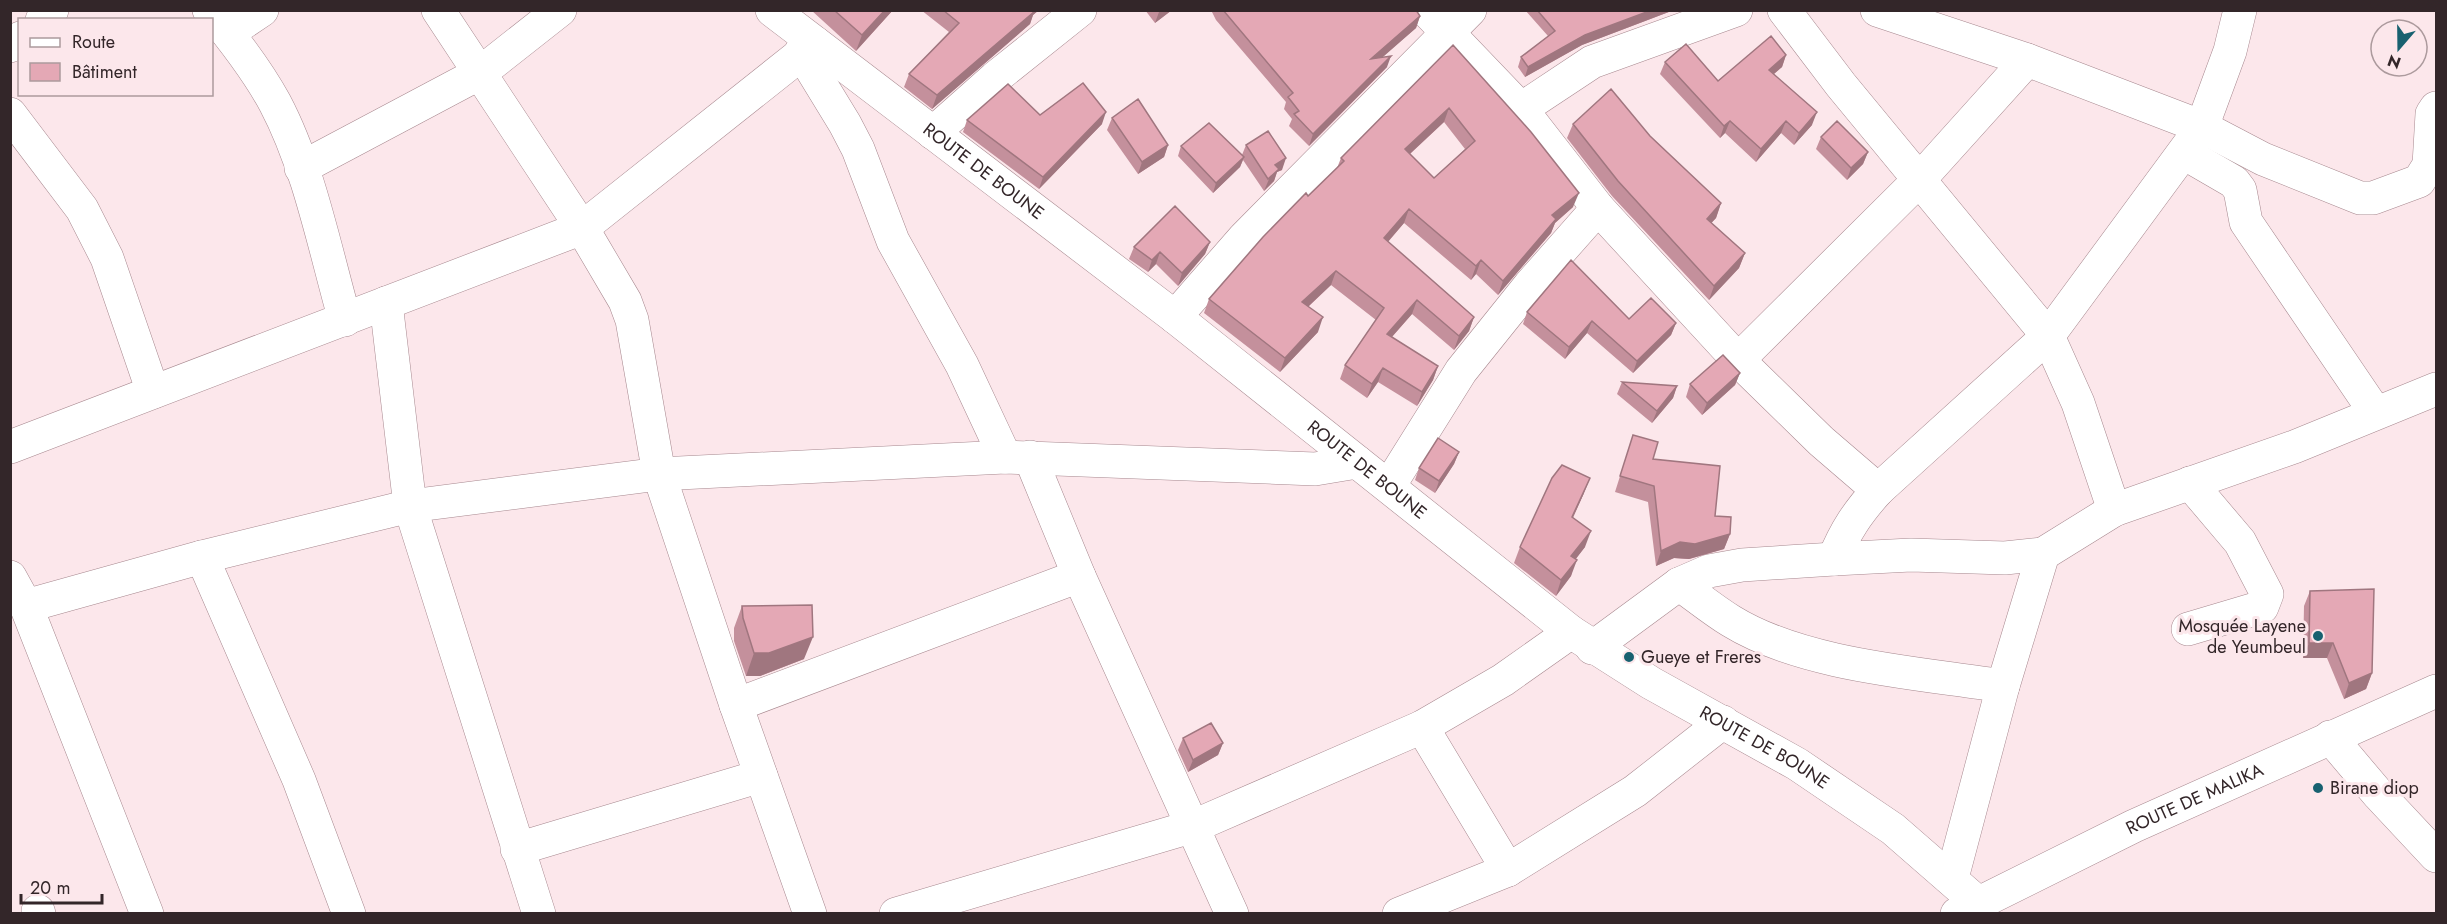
<svg xmlns="http://www.w3.org/2000/svg" width="2447" height="924" font-family="Jost,sans-serif">
<style>
.lines{fill:none;stroke-linecap:round;stroke-linejoin:round}
.minor-casing{stroke:#a7888f;stroke-width:34}
.major-casing{stroke:#a7888f;stroke-width:34}
.minor{stroke:#fff;stroke-width:33}
.major{stroke:#fff;stroke-width:33}
.wall{fill:#c4909c;fill-rule:evenodd}
.shaded-wall{fill:#a0767f}
.building{fill:#e4a8b5;stroke:#a0767f;stroke-width:1.5;fill-rule:evenodd}
.poi-dot{fill:#186170;stroke:#fce7eb;stroke-width:2}
.labels{text-anchor:middle;stroke-width:6;stroke-linejoin:round;paint-order:stroke}
.street-label{font-size:18px;fill:#332629;stroke:#fce7eb}
.poi-label{font-size:18px;fill:#332629;stroke:#fce7eb;text-anchor:start}
</style>
<rect width="100%" height="100%" fill="#fce7eb"/>
<g class="lines">
<g class="minor-casing">
<g id="minor">
<path d="M209,10C233,39 257,70 275,103C309,167 325,250 345,320"/>
<path d="M438,10L582,228L625,301L632,320L659,474L736,705L810,914"/>
<path id="s1" d="M772,10L1175,317L1571,632L1651,683L1797,764L1893,829L1978,903"/>
<path d="M1426,10L1521,109L1598,208L1738,360L1821,441L1878,490"/>
<path d="M1784,10L1841,85L2048,336L2078,403L2114,510"/>
<path d="M1877,10L2027,60L2202,127L2263,159L2360,198H2373L2419,181L2429,165L2432,114L2436,108"/>
<path d="M42,20L52,10"/>
<path d="M228,33L262,10"/>
<path d="M10,46L20,38"/>
<path d="M801,52L845,124L858,149L893,241L962,365L1005,457"/>
<path d="M1521,109L1592,62L1736,10"/>
<path d="M10,114L82,209L107,258L153,392"/>
<path d="M933,133L995,78L1080,10"/>
<path d="M2184,153L2234,182L2240,190L2246,222L2375,412"/>
<path d="M301,168L480,73L560,10"/>
<path d="M386,303L410,506L539,914"/>
<path d="M1175,317L1244,238L1470,10"/>
<path d="M1738,360L1919,180L2027,60"/>
<path d="M10,447L582,228L815,43"/>
<path d="M1030,457L1079,576L1232,914"/>
<path d="M1389,486L1461,371L1530,285L1598,208"/>
<path d="M202,557L299,780L349,914"/>
<path d="M1834,559C1845,531 1858,512 1878,490L2048,336L2202,127L2230,51L2240,10"/>
<path d="M10,577L26,606L147,914"/>
<path d="M1679,584C1696,596 1713,610 1731,621C1804,666 1920,673 2003,686"/>
<path d="M26,606L202,557L410,506L659,474L1005,457L1315,469L1357,462"/>
<path d="M2188,629L2262,607L2267,594L2240,542L2190,483"/>
<path d="M1592,648L1679,584L1709,571L1742,565L1834,559L1911,555L2005,558L2043,554L2114,510L2294,447L2436,389"/>
<path d="M736,705L1079,576"/>
<path d="M1422,727L1508,870"/>
<path d="M2330,737L2379,795L2436,856"/>
<path d="M517,849L761,776"/>
<path d="M1952,878L2003,686L2043,554"/>
<path d="M38,911L39,914"/>
<path d="M896,914L1194,826L1422,727L1503,680L1571,632"/>
<path d="M1399,914L1508,870L1635,791L1723,722"/>
</g>
</g>
<g class="major-casing">
<g id="major">
<path id="s2" d="M1957,914L2134,826L2436,691"/>
</g>
</g>
<use href="#minor" class="minor"/>
<use href="#major" class="major"/>
</g>
<path class="wall" d="M811,10H893L856,51Z
M921,10H1039L1033,15L1030,24L932,109L904,87L909,74L949,32Z
M1145,10H1172L1155,23Z
M1211,10H1416L1420,16L1416,28L1382,57L1387,67L1309,146L1289,126L1292,119L1284,109L1286,102L1216,20Z
M1525,10H1674L1582,45L1525,77L1518,67L1521,57L1548,36Z
M1453,45L1573,207L1555,223L1551,233L1498,295L1476,274L1471,280L1404,223L1388,242L1474,317L1469,331L1454,350L1412,314L1392,337L1438,366L1433,380L1417,406L1378,382L1367,398L1340,379L1345,365L1376,320L1331,285L1308,307L1318,332L1280,372L1204,313L1209,299L1308,196L1337,168L1341,158ZM1444,122L1465,149L1434,178L1410,154Z
M1786,55L1782,67L1774,74L1812,125L1794,145L1781,133L1756,162L1725,133L1720,138L1660,74L1665,62L1718,81Z
M1040,115L1102,124L1039,189L963,132L967,120Z
M1112,118L1168,145L1164,157L1138,174L1107,130Z
M1573,124L1650,136L1721,203L1716,218L1711,223L1745,253L1739,268L1709,300L1612,196L1567,138Z
M1821,137L1868,152L1863,164L1847,180L1816,149Z
M1246,145L1282,170L1277,172L1274,181L1264,191L1243,160L1240,167L1213,193L1178,156L1181,146L1242,155Z
M1210,242L1205,254L1178,286L1156,264L1148,272L1129,259L1134,247Z
M1527,312L1629,319L1676,323L1671,335L1633,373L1587,333L1565,359L1523,324Z
M1740,373L1735,385L1702,415L1686,397L1690,384Z
M1622,382L1677,386L1673,398L1652,423L1617,394Z
M1633,435L1653,459L1715,516L1730,534L1724,549L1689,559L1674,558L1656,566L1648,502L1615,492Z
M1459,452L1454,464L1435,493L1415,480L1419,468Z
M1584,493L1573,518L1585,547L1575,559L1571,576L1556,596L1514,563L1520,547Z
M2310,591L2372,673L2366,689L2344,699L2327,658H2303L2304,606Z
M742,606L804,659L760,676H746L734,641V628Z
M1183,738L1223,743L1218,755L1188,772L1178,750Z"/>
<path class="shaded-wall" d="M885,10H893L856,51L862,35Z
M1030,10H1039L1033,15L1030,24L932,109L937,95Z
M1161,10H1172L1155,23L1159,12Z
M1652,10H1674L1582,45L1525,77L1528,67L1585,35Z
M1420,16L1416,28L1367,71L1371,59Z
M1786,55L1782,67L1764,82L1769,70Z
M1391,56L1387,67L1309,146L1313,134Z
M1449,108L1444,122L1400,163L1405,149Z
M1106,112L1102,124L1039,189L1043,177Z
M1817,112L1812,125L1794,145L1799,133Z
M1730,121L1725,133L1720,138L1724,126Z
M1786,121L1781,133L1756,162L1761,149Z
M1168,145L1164,157L1138,174L1142,162Z
M1868,152L1863,164L1847,180L1851,168Z
M1244,157L1240,167L1213,193L1216,183Z
M1286,158L1282,170L1277,172L1274,181L1264,191L1275,165Z
M1579,193L1573,207L1555,223L1551,233L1498,295L1503,281L1552,215Z
M1721,203L1716,218L1702,233L1707,219Z
M1409,209L1404,223L1379,252L1384,238Z
M1210,242L1205,254L1178,286L1182,273Z
M1160,252L1156,264L1148,272L1152,260Z
M1745,253L1739,268L1709,300L1714,286Z
M1481,260L1476,274L1471,280L1476,266Z
M1336,271L1331,285L1297,317L1302,302Z
M1417,300L1412,314L1382,348L1387,334Z
M1323,317L1318,332L1280,372L1285,358Z
M1474,317L1469,331L1454,350L1459,336Z
M1592,321L1587,333L1565,359L1569,347Z
M1676,323L1671,335L1633,373L1637,361Z
M1438,366L1433,380L1417,406L1422,392Z
M1383,368L1378,382L1367,398L1372,384Z
M1740,373L1735,385L1702,415L1707,403Z
M1677,386L1673,398L1652,423L1657,411Z
M1459,452L1454,464L1435,493L1439,481Z
M1590,478L1584,493L1566,532L1572,517Z
M1591,531L1585,547L1566,572L1571,556Z
M1730,534L1724,549L1689,559L1674,558L1656,566L1661,551L1680,542Z
M1577,560L1571,576L1556,596L1561,580Z
M813,637L804,659L760,676H746L754,653Z
M2309,643H2333L2327,658H2303Z
M2372,673L2366,689L2344,699L2349,683Z
M1223,743L1218,755L1188,772L1193,760Z"/>
<path class="building" d="M834,10H885L862,35Z
M943,10H1035V11L937,95L909,74L959,23Z
M1223,10H1416L1420,16L1371,59L1391,56L1313,134L1294,114L1299,111L1288,97L1293,93Z
M1537,10H1652L1585,35L1528,67L1521,57L1555,31Z
M1771,36L1786,55L1769,70L1817,112L1799,133L1786,121L1761,149L1730,121L1724,126L1665,62L1686,44L1718,81Z
M1453,45L1531,132L1579,193L1552,215L1556,219L1503,281L1481,260L1476,266L1409,209L1384,238L1474,317L1459,336L1417,300L1387,334L1438,366L1422,392L1383,368L1372,384L1345,365L1384,308L1336,271L1302,302L1323,317L1285,358L1209,299L1263,237L1306,193L1308,196L1344,161L1341,158ZM1449,108L1475,141L1434,178L1405,149Z
M1083,83L1106,112L1043,177L967,120L1008,84L1040,115Z
M1611,89L1650,136L1721,203L1707,219L1745,253L1714,286L1618,181L1573,124Z
M1138,99L1168,145L1142,162L1112,118Z
M1837,121L1868,152L1851,168L1821,137Z
M1209,123L1244,157L1216,183L1181,146Z
M1268,131L1286,158L1275,165L1279,169L1268,179L1246,145Z
M1175,206L1210,242L1182,273L1160,252L1152,260L1134,247Z
M1571,260L1629,319L1651,298L1676,323L1637,361L1592,321L1569,347L1527,312Z
M1723,355L1740,373L1707,403L1690,384Z
M1622,382L1677,386L1657,411Z
M1633,435L1658,442L1653,459L1720,466L1715,516L1731,517L1730,534L1695,544L1680,542L1661,551L1654,486L1620,476Z
M1438,438L1459,452L1439,481L1419,468Z
M1562,465L1590,478L1572,517L1591,531L1571,556L1577,560L1561,580L1520,547L1552,478Z
M2374,589L2372,673L2349,683L2333,643H2309L2310,591Z
M812,605L813,637L769,653H754L743,618L742,606Z
M1211,723L1223,743L1193,760L1183,738Z"/>
<g class="poi-dot">
<circle cx="2318" cy="636" r="6"/>
<circle cx="1629" cy="657" r="6"/>
<circle cx="2318" cy="788" r="6"/>
</g>
<g class="labels">
<g class="street-label">
<text dy="6" stroke="none"><textPath href="#s1" startOffset="266">ROUTE DE BOUNE</textPath></text>
<text dy="6" stroke="none"><textPath href="#s1" startOffset="752">ROUTE DE BOUNE</textPath></text>
<text dy="6" stroke="none"><textPath href="#s1" startOffset="1238">ROUTE DE BOUNE</textPath></text>
<text dy="6" stroke="none"><textPath href="#s2" startOffset="264">ROUTE DE MALIKA</textPath></text>
</g>
<g class="poi-label">
<text x="2306" y="632" text-anchor="end">Mosquée Layene<tspan x="2306" dy="21">de Yeumbeul</tspan></text>
<text x="1641" y="663">Gueye et Freres</text>
<text x="2330" y="794">Birane diop</text>
</g>
</g>
<rect width="2447" height="924" fill="none" stroke="#332629" stroke-width="24"/>
<rect x="18" y="18" width="195" height="78" fill="#fce7eb" stroke="#ac9a9d" stroke-width="1.5"/>
<rect x="30" y="38" width="30" height="9" fill="#ffffff" stroke="#ac9a9d" stroke-width="1.5"/>
<text x="72" y="48" font-size="18" fill="#332629">Route</text>
<rect x="30" y="63" width="30" height="18" fill="#e4a8b5" stroke="#ac9a9d" stroke-width="1.5"/>
<text x="72" y="78" font-size="18" fill="#332629">Bâtiment</text>
<g transform="translate(2399 48) rotate(200)"><circle r="28" fill="#fce7eb" stroke="#ac9a9d" stroke-width="1.5"/>
<path d="M0-4.5L10 22L0 15L-10 22Z" fill="#186170"/>
<text y="-9" font-size="16" font-weight="bold" text-anchor="middle" fill="#332629">N</text>
</g>
<path d="M21 894v9h81v-9" fill="none" stroke="#332629" stroke-width="3"/>
<text x="30" y="894" font-size="18" fill="#332629" stroke="#fce7eb" stroke-width="4.5" paint-order="stroke">20 m</text>
</svg>
